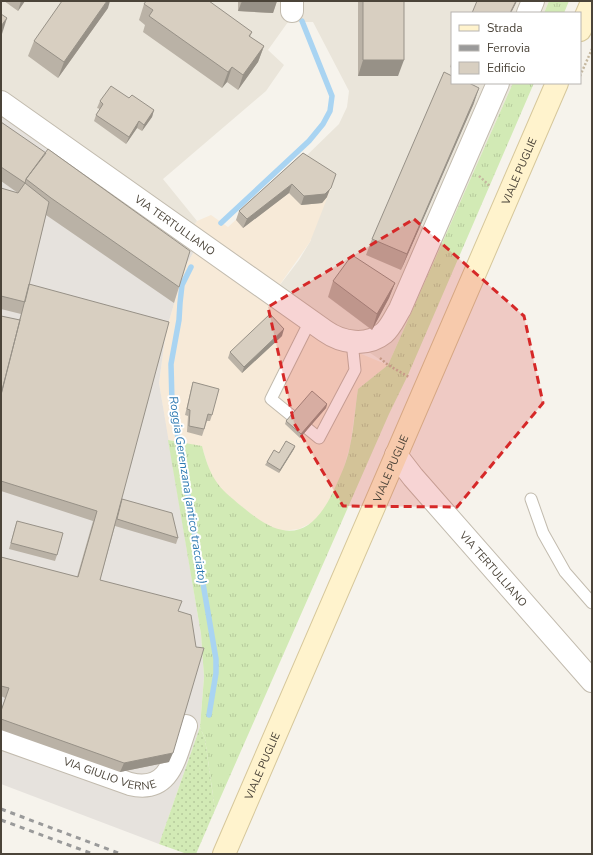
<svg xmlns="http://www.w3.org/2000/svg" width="593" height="855" font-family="'Nunito Sans',sans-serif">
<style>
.residential{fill:#eae5da}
.commercial{fill:#f7ead8}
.industrial{fill:#e6e2dd}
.grass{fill:url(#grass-tufts)}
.garden{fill:url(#garden-dots)}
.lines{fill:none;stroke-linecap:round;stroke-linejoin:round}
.stream{stroke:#a9d4f2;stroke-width:5.5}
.lane-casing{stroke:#c2bbae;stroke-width:13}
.street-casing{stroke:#c2bbae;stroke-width:24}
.secondary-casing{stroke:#d6c79b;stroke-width:24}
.path{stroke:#c4b79f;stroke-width:2.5;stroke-dasharray:2 2;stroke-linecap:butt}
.lane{stroke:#fff;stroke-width:11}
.street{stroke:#fff;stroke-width:22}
.secondary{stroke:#fff3cd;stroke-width:22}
.rail{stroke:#9a9a9a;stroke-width:3;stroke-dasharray:5 5;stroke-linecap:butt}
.wall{fill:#bab2a6}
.shaded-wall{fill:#979187}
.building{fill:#d8cfc1;stroke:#979187}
.marked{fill:#d62828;fill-opacity:0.2;stroke:#d62828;stroke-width:3;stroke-dasharray:8 5;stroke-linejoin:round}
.labels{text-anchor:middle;stroke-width:4;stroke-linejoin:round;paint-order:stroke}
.street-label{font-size:11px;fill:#4b4439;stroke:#fff}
.water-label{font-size:12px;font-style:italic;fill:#2e7ab2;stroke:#fff}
</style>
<defs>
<pattern id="grass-tufts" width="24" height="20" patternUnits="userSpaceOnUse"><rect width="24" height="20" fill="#d2eab5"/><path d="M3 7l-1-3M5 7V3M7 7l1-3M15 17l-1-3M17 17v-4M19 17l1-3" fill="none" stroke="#b6ca9c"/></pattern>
<pattern id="garden-dots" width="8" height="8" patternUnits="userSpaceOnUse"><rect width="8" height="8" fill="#d2eab5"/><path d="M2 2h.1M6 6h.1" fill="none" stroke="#b6ca9c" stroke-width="1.8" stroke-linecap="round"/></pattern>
</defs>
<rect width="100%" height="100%" fill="#f6f3ec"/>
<path class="residential" d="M1,1H549L544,13H452V83H513L388,365L276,290L299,260L311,240L300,162L339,124L347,107L349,91L313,22H288L268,50L284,65L266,91L163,179L197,221L191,230L134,205L101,253L45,214L1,96Z"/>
<path class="commercial" d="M300,162L333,183L310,242L276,290L191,230L197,221L211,215L228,227Z
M196,248L359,353L388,365L358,389L350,446L341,477L325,509L315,521L299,529L282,531L265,525L222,491L211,476L202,447L168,440L159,383L166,331L185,267Z"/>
<path class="industrial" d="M1,111L54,148L42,165L122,221L134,205L196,248L185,267L166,331L159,383L201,634L204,677L200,727L159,844L1,784Z"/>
<path class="grass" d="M549,1H569L564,13H544Z
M513,83H534L408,375L389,414L215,810L205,739L200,727L204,677L201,634L168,440L202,446C212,485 221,489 250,513C289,544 313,533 333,492C340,477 347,462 350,446C354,428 355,408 358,389L388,365Z"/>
<path class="garden" d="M200,727L205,739L215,810L196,854H187L159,844Z"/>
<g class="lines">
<path class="stream" d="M221,223L309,141L323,124L330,111L332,96L302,21
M191,267L182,285L180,303L179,320L171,364L172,403L216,659V673L209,715"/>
<g class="lane-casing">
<path id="lane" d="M310,321L271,399L319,438L355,370L352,342
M531,499L543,533L565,572L592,603"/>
</g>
<g class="street-casing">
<g id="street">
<path d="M292,11V1"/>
<path d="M528,13L533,1"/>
<path id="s1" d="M1,102L325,331C342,343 367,347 384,333C391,327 395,317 400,309L498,83"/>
<path id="s2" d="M396,455L413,477L592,681"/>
<path id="s3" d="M1,738L130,784C171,794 175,756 186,726"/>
</g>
</g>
<g class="secondary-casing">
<g id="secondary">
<path d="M580,30L592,2"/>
<path id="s4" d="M224,854L557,83"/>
</g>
</g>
<path class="path" d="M580,76L592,49
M479,176L490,186
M380,358L388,365L409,377"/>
<use href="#lane" class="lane"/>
<use href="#street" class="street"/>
<use href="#secondary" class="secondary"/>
<path class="rail" d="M1,809L121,854
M1,820L93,854"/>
</g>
<path class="wall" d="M4,1H25L18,11Z
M238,1H277L273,13L238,11Z
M358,1H404L398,76H358Z
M144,4L252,32L250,37L264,46L258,62L238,90L227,82L222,88L143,32L145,25L139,20Z
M108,8L58,78L28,56L34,41Z
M452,61V68L450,67Z
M129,98L154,110L152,117L142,131L137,128L126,144L94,121L96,115L100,109L97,108L100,101Z
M474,103L401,270L366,255L372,239Z
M1,122L179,287L174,303L46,215L29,284L122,499L178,538L176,544L115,526L100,580L178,611L169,762L120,772L1,730V711L5,698L1,696V557L77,577L93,521L1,491V316L19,320L21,314L1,309V188L18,193L1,181Z
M303,153L327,197L322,203L301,205L289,193L243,228L236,220L239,211Z
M333,281L395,283L389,298L372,330L328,297Z
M282,336L242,373L228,358L230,352Z
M193,382L212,415L210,421H207L202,436L187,432L188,416L185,415L191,389Z
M327,404L326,408L300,438L285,424L286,421Z
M295,446L294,449L279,473L265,465L267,462L279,453Z
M17,521L57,555L55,561L9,549L15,527Z"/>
<path class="shaded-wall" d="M21,1H25L18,11Z
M107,1H110L108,8L58,78L64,62Z
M242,1H277L273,13L238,11Z
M516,1H517L511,13H510Z
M7,18L2,34L1,35V26Z
M264,46L258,62L238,90L243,75Z
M363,60H404L398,76H358Z
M232,67L227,82L222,88L228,72Z
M479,88L474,103L401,270L407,254Z
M154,110L152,117L142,131L144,125Z
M139,121L137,128L126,144L129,137Z
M336,174L327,197L322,203L301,205L304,196Z
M292,184L289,193L243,228L247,219Z
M395,283L389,298L372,330L377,314Z
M284,329L282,336L242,373L244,367Z
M327,404L326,408L300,438L301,434Z
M295,446L294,449L279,473L280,470Z
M173,753L169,762L120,772L124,763Z"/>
<path class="building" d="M62,1H107L64,62L34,41Z
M146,1H209L252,32L249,36L264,46L243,75L232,67L228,72L149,16L153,10L144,4Z
M363,1H404V60H363Z
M477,1H516L510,13H472Z
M1,14L7,18L1,26Z
M444,72L452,76V83H469L479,88L407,254L372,239Z
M111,86L129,98L132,95L154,110L144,125L139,121L129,137L96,115L103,104L100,101Z
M1,122L46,153L26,179L25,183L1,167Z
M48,149L190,251L179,287L51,198L26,179Z
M303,153L336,174L331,188L325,194L304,196L292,184L247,219L239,211Z
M25,183L49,202L25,302L1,296V188L18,193Z
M352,255L395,283L377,314L333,281Z
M29,284L169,322L100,580L182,601L178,611L191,615L196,647L204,648L173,753L124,763L1,719V711L9,688L1,686V557L78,577L97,511L1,481V395Z
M270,314L284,329L244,367L230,352Z
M1,316L20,320L1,394Z
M193,382L219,389L212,415L208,414L204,429L189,426L190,410L187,409Z
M312,391L327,404L301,434L286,421Z
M286,441L295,446L280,470L267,462L274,450L279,453Z
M122,499L172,513L178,538L117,519Z
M17,521L63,533L57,555L11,543Z"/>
<path class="marked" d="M414,219L524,316L543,403L457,507L343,506L294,423L268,307Z"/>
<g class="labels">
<g class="street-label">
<text dy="4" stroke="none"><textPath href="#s4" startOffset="744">VIALE PUGLIE</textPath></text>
<text dy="4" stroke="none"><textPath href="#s1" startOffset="213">VIA TERTULLIANO</textPath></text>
<text dy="4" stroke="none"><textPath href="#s4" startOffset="420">VIALE PUGLIE</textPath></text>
<text dy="4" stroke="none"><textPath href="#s2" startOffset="150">VIA TERTULLIANO</textPath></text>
<text dy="4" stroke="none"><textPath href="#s4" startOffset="96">VIALE PUGLIE</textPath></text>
<text dy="4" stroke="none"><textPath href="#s3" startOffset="115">VIA GIULIO VERNE</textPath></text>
</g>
<g class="water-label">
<text transform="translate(188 490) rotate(81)" y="4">Roggia Gerenzana (antico tracciato)</text>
</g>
</g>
<rect width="593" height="855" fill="none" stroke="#4b4439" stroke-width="4"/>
<rect x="451" y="12" width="130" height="72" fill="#ffffff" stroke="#b7b4b0"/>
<rect x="459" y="25" width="20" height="6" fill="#fff3cd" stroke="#b7b4b0"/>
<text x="487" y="32" font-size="12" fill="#4b4439">Strada</text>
<rect x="459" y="45" width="20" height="6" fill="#9a9a9a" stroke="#b7b4b0"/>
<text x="487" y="52" font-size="12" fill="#4b4439">Ferrovia</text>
<rect x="459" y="62" width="20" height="12" fill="#d8cfc1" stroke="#b7b4b0"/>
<text x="487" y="72" font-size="12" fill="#4b4439">Edificio</text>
</svg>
